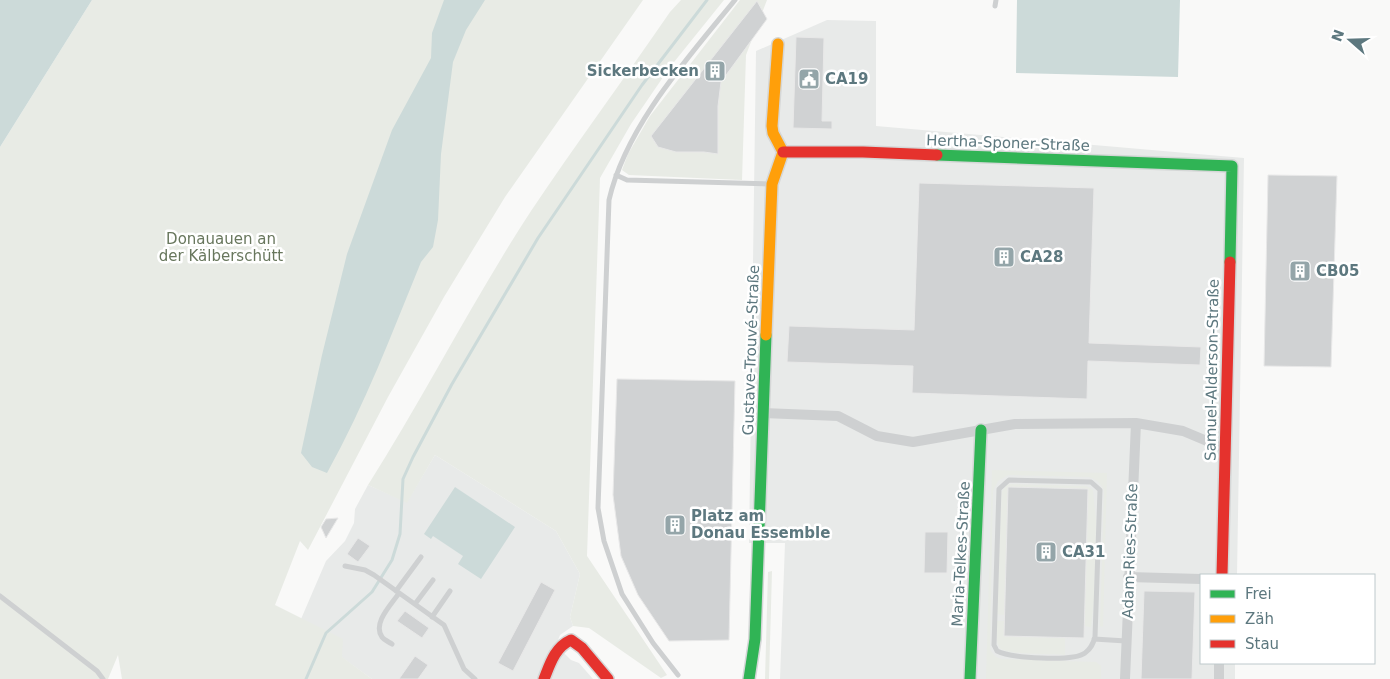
<svg xmlns="http://www.w3.org/2000/svg" width="1390" height="679" font-family="'DejaVu Sans',sans-serif">
<style>
.built{fill:#e8eae9}
.green{fill:#e8ebe5}
.water{fill:#ccdad9}
.lines{fill:none;stroke-linecap:round;stroke-linejoin:round}
.stream{stroke:#ccdad9;stroke-width:3}
.building{fill:#d0d2d3;stroke:#e8e8e8}
.fast-casing{stroke:#d5d7d7;stroke-width:14}
.slow-casing{stroke:#d5d7d7;stroke-width:14}
.jam-casing{stroke:#d5d7d7;stroke-width:14}
.lane{stroke:#ced0d1;stroke-width:5}
.street{stroke:#ced0d1;stroke-width:10}
.fast{stroke:#30b455;stroke-width:11}
.slow{stroke:#ff9f0a;stroke-width:11}
.jam{stroke:#e5322d;stroke-width:11}
.labels{text-anchor:middle;stroke-width:5;stroke-linejoin:round;paint-order:stroke}
.poi-label{font-size:15px;font-weight:bold;fill:#5d787f;stroke:#fff;text-anchor:start}
.street-label{font-size:15px;fill:#5d787f;stroke:#fff}
.park-label{font-size:15px;fill:#68775d;stroke:#fff}
</style>
<rect width="100%" height="100%" fill="#f9f9f8"/>
<path class="built" d="M827,20L876,21V126L1244,158L1237,575H1201V663H1235V679H780L785,543H749L756,51Z
M435,455L556,531L580,574L570,617L573,626L560,635L556,645L571,660L579,663L593,679H372L298,626L326,561L345,541L354,523L355,509L368,485L407,502Z"/>
<path class="green" d="M92,0H643L505,197L444,297L388,397L308,550L300,541L275,605L343,639L342,657L372,679H122L118,655L108,679H0V147Z
M681,0H724L670,67L631,124L600,178L587,556L667,675L661,678L589,628L573,626L570,617L580,574L556,531L435,455L407,503L368,485C425,395 473,300 531,211C576,144 624,79 670,12Z
M740,0H767L746,55L742,180L629,175L622,170L628,154L650,116Z
M992,470L1107,473L1103,627L1100,626L1104,490C1100,482 1096,479 1088,477L1008,475L998,481L993,491L990,648C992,654 995,657 1001,659L1096,662L1101,666V679H986Z
M1011,484L1086,486L1093,490L1096,521L1094,600L1091,627L1084,626L1088,489L1008,487L1004,615L996,614L1002,491L1007,485Z
M772,571L769,679H765L768,572Z
M997,621H1004V636L1065,638V655C1054,654 1006,655 1000,648C995,642 997,628 997,621Z"/>
<path class="water" d="M0,0H92L0,147Z
M444,0H485L466,30L453,62L441,154L438,220L433,247L421,262C392,333 365,405 327,473L312,467L301,453L322,355L347,254L392,130L431,58L432,33Z
M1017,0H1180L1178,77L1016,73Z
M455,487L515,527L481,579L458,564L463,556L433,536L431,539L424,534Z"/>
<g class="lines">
<path class="stream" d="M306,679L326,633L372,592L392,560L400,534L403,479L413,457L452,384L538,238L642,85L707,0"/>
</g>
<path class="building" d="M757,1L767,19L721,82L718,106V154L704,152H676L658,147L651,136Z
M796,37L824,38L822,121H832V129L793,128Z
M1268,175L1337,176L1331,367L1264,366Z
M919,183L1094,188L1089,343L1201,347L1200,365L1088,361L1087,399L912,393L913,366L787,362L789,326L914,330Z
M617,379L735,381L729,640L669,641L638,595L621,556L613,495Z
M1008,487L1088,489L1084,638L1004,636Z
M338,518L326,538L321,527L326,519Z
M925,532H948L947,573H924Z
M358,538L370,546L358,562L347,554Z
M541,582L555,590L513,671L498,663Z
M1144,591L1195,592L1192,679H1141Z
M405,611L429,628L422,638L397,621Z
M415,656L428,665L418,679H399Z"/>
<g class="lines">
<g class="fast-casing">
<path id="fast" d="M937,155L1232,166L1230,262
M749,679L755,639L766,335
M970,679L981,430"/>
</g>
<g class="slow-casing">
<path id="slow" d="M766,335L772,184L783,152L773,133L772,126L778,44"/>
</g>
<g class="jam-casing">
<path id="jam" d="M783,152H863L937,155
M1222,575L1230,262
M544,679C550,664 555,647 571,640L582,648L608,679"/>
</g>
<path class="lane" d="M995,6L996,0
M616,175L627,180L769,184
M1009,480L1091,482L1100,490L1095,637C1093,644 1091,649 1085,653C1073,662 1011,658 997,651L994,645L999,489Z
M345,566L365,570L374,575L444,625L464,669L475,679
M396,591L421,557
M0,596L97,671L103,679
M415,604L433,580
M432,617L450,591
M1094,639L1126,641
M392,644C389,642 384,640 382,637C372,623 392,604 399,593
M678,675L653,643L622,594L604,541L598,508L609,200C626,126 687,59 735,0"/>
<path class="street" d="M763,413L838,416L877,436L913,442L1015,424L1136,423L1183,431L1226,449
M1128,577L1201,579
M1125,679L1136,423
M1219,679V663"/>
<use href="#fast" class="fast"/>
<use href="#slow" class="slow"/>
<use href="#jam" class="jam"/>
</g>
<defs>
<g id="building-square" transform="scale(1.125)"><rect x="-9" y="-9" width="18" height="18" rx="4" fill="#94a5a9" stroke="#fff"/><path d="M-4-6H4V6H1V3H-1V6H-4ZM-2.5-4.3h1.7v1.8h-1.7ZM.8-4.3h1.7v1.8H.8ZM-2.5-1h1.7V.8h-1.7ZM.8-1h1.7V.8H.8Z" fill="#fff"/></g>
<g id="civic-square" transform="scale(1.125)"><rect x="-9" y="-9" width="18" height="18" rx="4" fill="#94a5a9" stroke="#fff"/><path d="M-.6-6.5H3V-4.5H.6V-3L4-1V1h2V6H-6V1h2V-1L-.6-3ZM-1.2 2.5V6h2.4V2.5Z" fill="#fff"/></g>
</defs>
<g fill-rule="evenodd">
<use href="#building-square" x="715" y="71"/>
<use href="#civic-square" x="809" y="79"/>
<use href="#building-square" x="1004" y="257"/>
<use href="#building-square" x="1300" y="271"/>
<use href="#building-square" x="675" y="525"/>
<use href="#building-square" x="1046" y="552"/>
</g>
<g class="labels">
<g class="poi-label">
<text x="699" y="76" text-anchor="end">Sickerbecken</text>
<text x="825" y="84">CA19</text>
<text x="1020" y="262">CA28</text>
<text x="1316" y="276">CB05</text>
<text x="691" y="521">Platz am<tspan x="691" dy="17">Donau Essemble</tspan></text>
<text x="1062" y="557">CA31</text>
</g>
<g class="street-label">
<text transform="translate(1008 143) rotate(2)" y="5">Hertha-Sponer-Straße</text>
<text transform="translate(751 350) rotate(-88)" y="5">Gustave-Trouvé-Straße</text>
<text transform="translate(1212 370) rotate(-89)" y="5">Samuel-Alderson-Straße</text>
<text transform="translate(1130 551) rotate(-88)" y="5">Adam-Ries-Straße</text>
<text transform="translate(961 554) rotate(-87)" y="5">Maria-Telkes-Straße</text>
</g>
<g class="park-label">
<text x="221" y="244">Donauauen an<tspan x="221" dy="17">der Kälberschütt</tspan></text>
</g>
</g>
<rect x="1200" y="574" width="175" height="90" fill="#ffffff" stroke="#bec9cc"/>
<rect x="1210" y="590" width="25" height="8" fill="#30b455" stroke="#bec9cc"/>
<text x="1245" y="599" font-size="15" fill="#5d787f">Frei</text>
<rect x="1210" y="615" width="25" height="8" fill="#ff9f0a" stroke="#bec9cc"/>
<text x="1245" y="624" font-size="15" fill="#5d787f">Zäh</text>
<rect x="1210" y="640" width="25" height="8" fill="#e5322d" stroke="#bec9cc"/>
<text x="1245" y="649" font-size="15" fill="#5d787f">Stau</text>
<g transform="translate(1350 40) rotate(290)" stroke="#ffffff" stroke-width="4" paint-order="stroke">
<path d="M0-4L9 19L0 12L-9 19Z" fill="#5d787f"/>
<text y="-8" font-size="14" font-weight="bold" text-anchor="middle" fill="#5d787f">N</text>
</g>
</svg>
